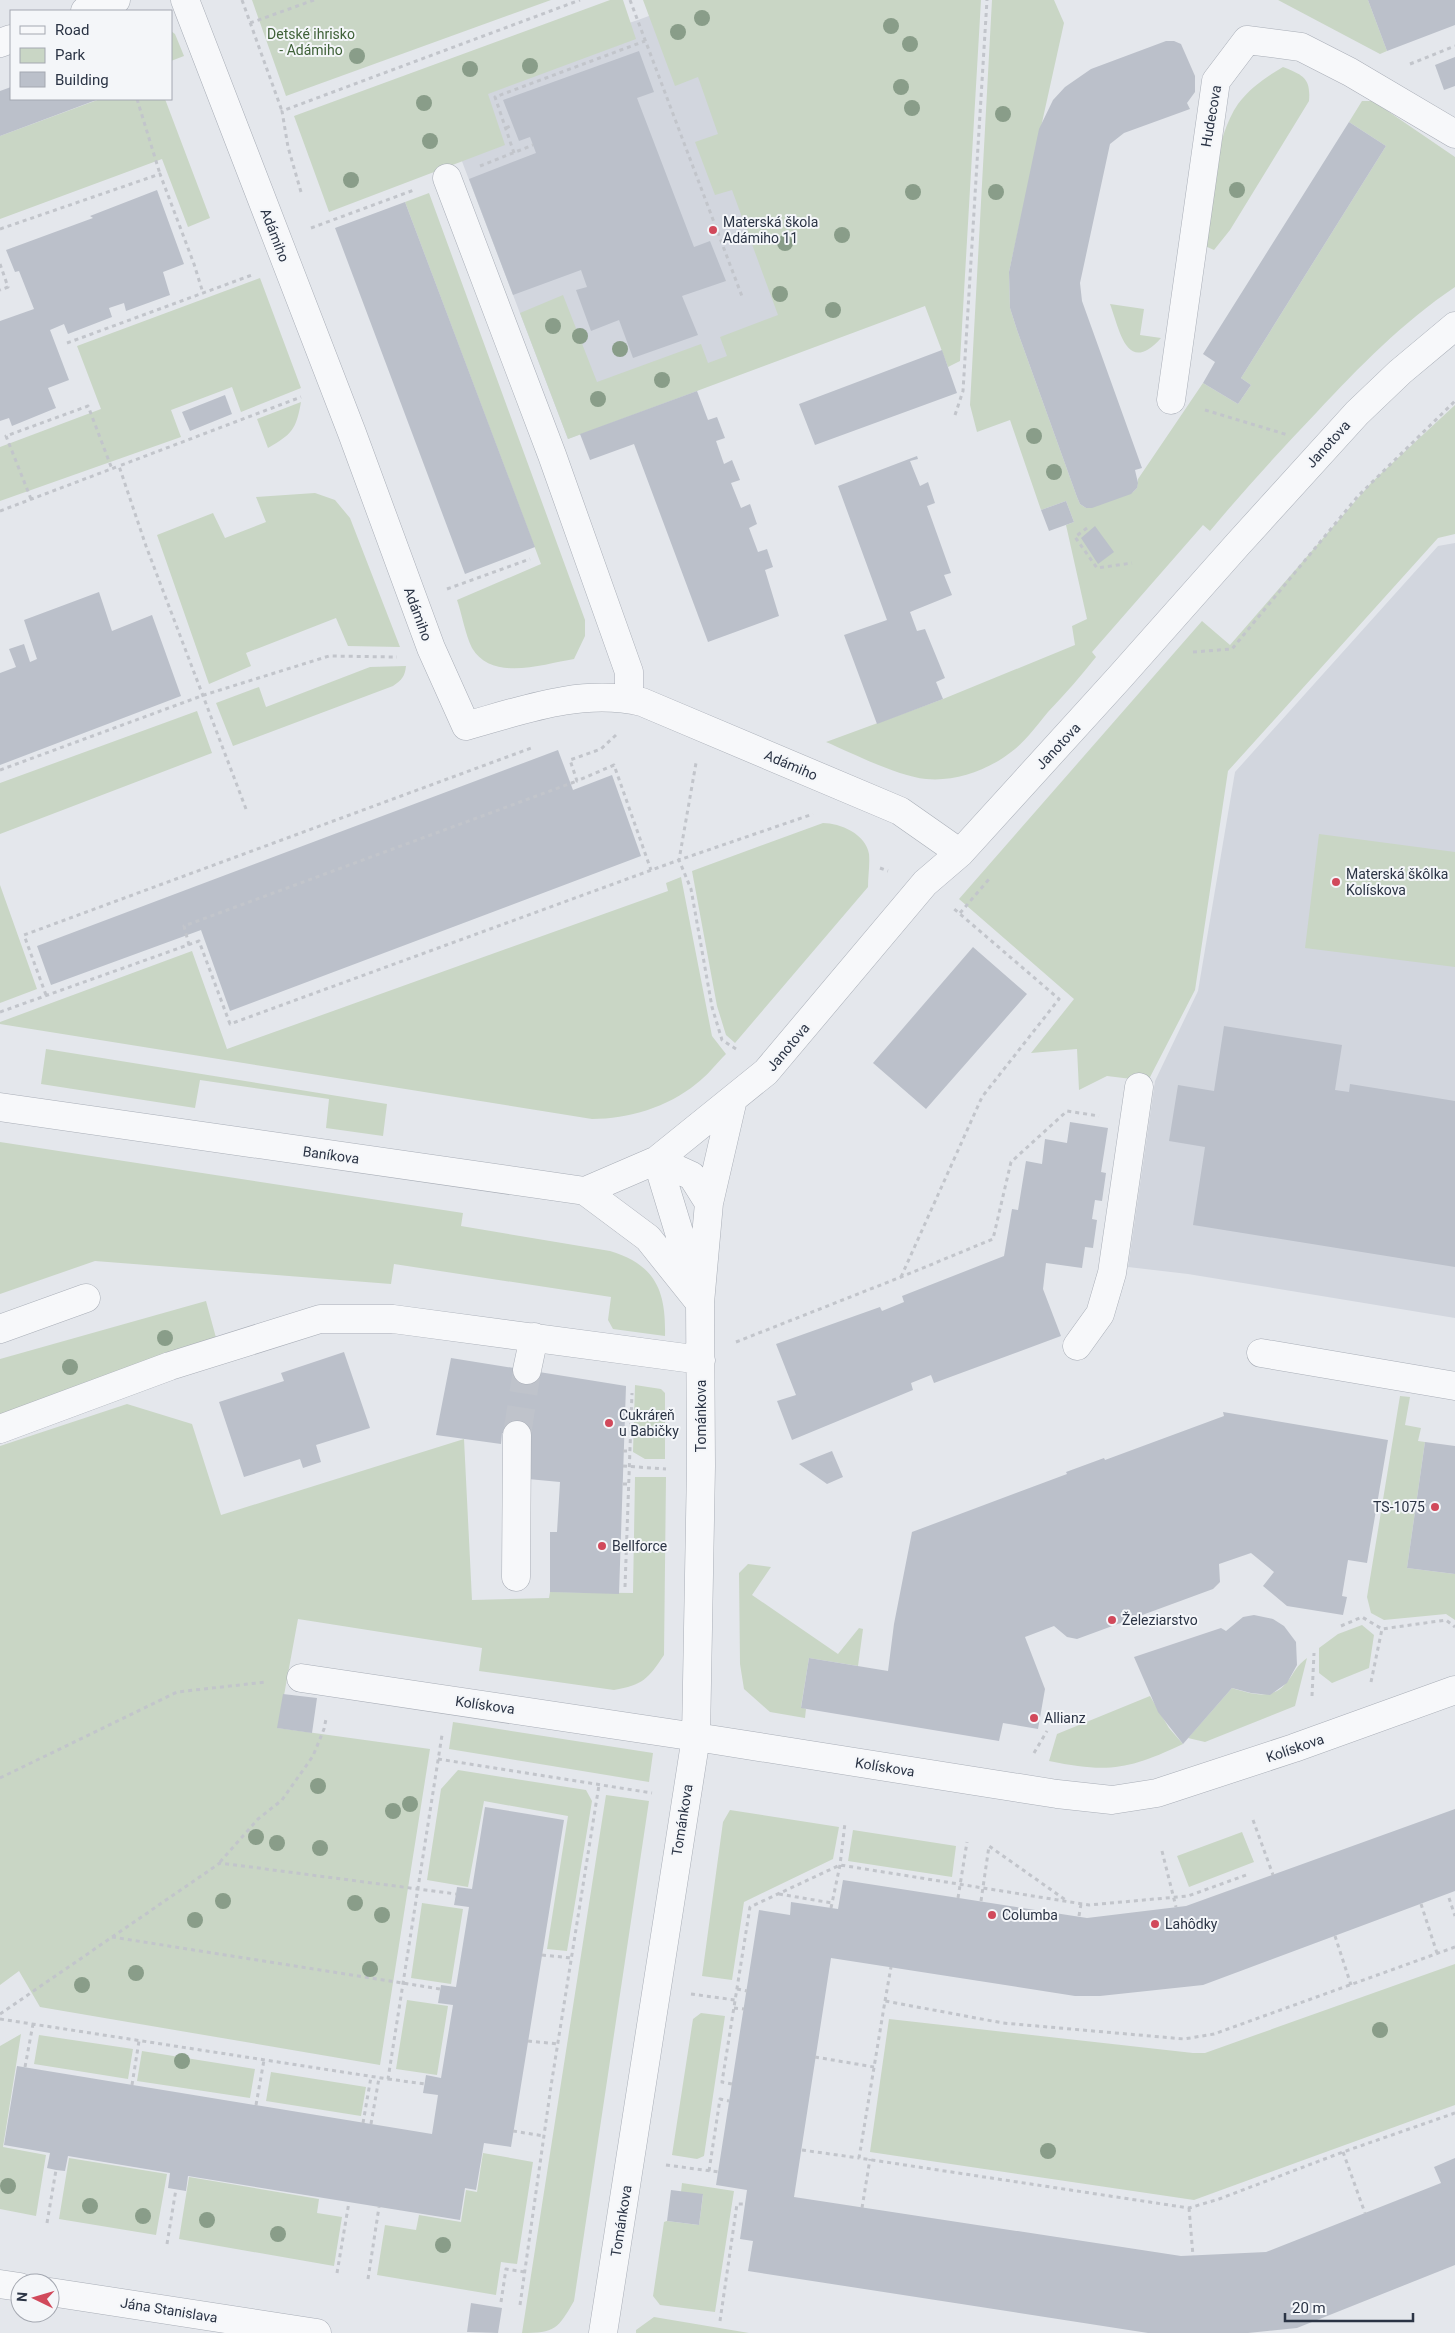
<svg xmlns="http://www.w3.org/2000/svg" width="1455" height="2333" font-family="Roboto,sans-serif">
<style>
.built{fill:#d2d6de}
.green{fill:#c9d6c5}
.building{fill:#bbc0ca}
.lines{fill:none;stroke-linecap:round;stroke-linejoin:round}
.minor-tunnel{stroke:#bfc3cb;stroke-width:28;stroke-dasharray:28 14;stroke-linecap:butt}
.minor-casing{stroke:#a9aeb7;stroke-width:29}
.path{stroke:#c2c5cb;stroke-width:3;stroke-dasharray:4 4;stroke-linecap:butt}
.minor{stroke:#f7f8fa;stroke-width:28}
.tree{fill:#899d89}
.poi-dot{fill:#d1495b;stroke:#f4f6f9;stroke-width:2}
.labels{text-anchor:middle;stroke-width:4;stroke-linejoin:round;paint-order:stroke}
.park-label{font-size:14px;fill:#3f6138;stroke:#f4f6f9}
.street-label{font-size:14px;fill:#2b3445;stroke:#f4f6f9}
.poi-label{font-size:14px;fill:#2b3445;stroke:#f4f6f9;text-anchor:start}
</style>
<rect width="100%" height="100%" fill="#e4e7ec"/>
<path class="built" d="M692,0L947,200L697,391L568,439L434,88L638,20Z
M1455,543V1318L1188,1274L1128,1267L1155,1081L1198,991L1235,772L1438,546Z"/>
<path class="green" d="M252,0H551L286,96Z
M610,0H623L636,39L488,94L505,145L329,212L294,116Z
M643,0H981L960,361L948,367L925,306L568,439L520,313L563,295L597,382L701,344L708,363L727,356L720,337L778,315L732,190L715,195L695,142L718,134L698,77L675,86Z
M992,0H1054L1064,23L1009,272L1010,308L1017,330L1077,497L1080,504L1086,508L1133,492L1137,488L1138,479L1203,383L1238,404L1251,385L1241,378L1386,146L1349,122L1362,101H1373L1455,157V287C1403,322 1359,367 1317,412C1280,451 1244,490 1210,531L1203,525L1092,652L1096,657C1081,676 1065,694 1048,712C1038,724 1027,739 1015,749C991,769 957,782 926,779C897,776 854,754 826,742L943,699L1075,645L1072,626L1087,619L1066,525L1074,522L1066,501L1041,510L1010,420L977,432L970,405Z
M1278,0H1368L1387,51L1380,54Z
M171,31L175,34L184,56L171,61Z
M1283,67C1303,75 1311,78 1309,101L1230,230L1214,250L1205,246C1208,206 1215,137 1238,104C1250,88 1266,77 1283,67Z
M100,99H165L210,218L188,227L162,159L0,219V136Z
M429,193L585,620V636L574,659C543,664 492,682 472,648C465,634 462,614 457,600L541,564L405,202Z
M260,278L301,388L241,412L232,387L171,410L181,437L0,501V447L101,409L77,346Z
M1110,304L1144,309L1140,335L1161,338C1127,376 1120,331 1110,304Z
M301,402C296,430 292,434 268,448L257,419Z
M1455,405V534L1438,538L1228,771L1195,990L1148,1081L1107,1076L1079,1090L1077,1049L1031,1053L1074,999L959,899L1202,621L1230,645L1372,482Z
M315,493L335,500L350,518L400,647L348,646L336,618L246,653L251,666L209,684L157,535L213,513L225,538L266,522L256,497Z
M406,666C405,676 402,680 393,686L233,746L216,703L259,687L266,707L370,667Z
M197,711L212,753L0,834V783Z
M823,823C840,823 866,834 869,854C870,865 868,876 868,887L735,1043L726,1035L717,1006L692,871Z
M1319,834L1455,852V967L1305,948Z
M681,877L712,1036L726,1054C716,1064 707,1076 696,1084C668,1107 628,1119 592,1119L0,1024V1022L192,951L227,1049L668,891L666,883Z
M0,885L37,989L0,1003Z
M46,1049L387,1104L383,1136L326,1128L329,1099L200,1080L195,1108L41,1084Z
M0,1142L463,1213L461,1226L610,1251C656,1265 666,1291 665,1336L613,1329L608,1320L611,1297L394,1264L391,1284L95,1261L0,1294Z
M206,1301L218,1345L0,1416V1359Z
M635,1385L661,1389L665,1393V1459H645L633,1452Z
M1400,1396L1410,1397L1405,1425L1421,1428L1418,1441L1425,1442L1407,1568L1455,1574V1620L1446,1614L1384,1620L1371,1613L1367,1597Z
M127,1404L192,1424L221,1515L464,1439L472,1600L549,1598L550,1592L633,1593L635,1477H666L664,1655C648,1679 643,1685 614,1690L479,1671L482,1648L298,1619L278,1728L430,1749L380,2065L40,2007L19,1971L0,1985V1446Z
M748,1564L771,1567L752,1595L838,1654L859,1628L863,1629L858,1666L809,1658L801,1707L806,1709L805,1718L770,1712L744,1689L740,1664L739,1573Z
M1362,1625L1374,1635L1369,1668L1332,1683L1319,1673V1648L1338,1634Z
M1307,1658L1295,1706L1205,1742L1188,1738L1232,1688C1251,1694 1273,1701 1287,1682C1295,1672 1296,1666 1307,1658Z
M1150,1696L1169,1728L1183,1744C1128,1770 1108,1773 1049,1761L1057,1734Z
M453,1722L653,1753L649,1782L449,1749Z
M458,1770L586,1790L592,1801L567,1951L547,1949L568,1816L484,1801L468,1887L427,1880L441,1789Z
M606,1795L649,1801L574,2301C558,2329 555,2333 522,2333Z
M730,1810L839,1827L833,1859L744,1902L732,1980L702,1976L723,1822Z
M853,1830L956,1846L952,1877L848,1861Z
M1242,1832L1254,1862L1189,1887L1177,1856Z
M422,1903L463,1909L451,1984L411,1978Z
M1455,1964V2105L1194,2200L870,2152L889,2019L1193,2053H1205Z
M407,2000L448,2006L437,2075L396,2069Z
M701,2013L725,2016L704,2156L697,2159L672,2155L693,2019Z
M21,2034L3,2147L46,2155L36,2216L0,2209V2046Z
M39,2035L133,2049L128,2079L34,2064Z
M142,2051L255,2069L250,2098L137,2081Z
M271,2072L366,2087L361,2116L266,2101Z
M483,2153L533,2162L517,2264L501,2262L496,2295L377,2275L385,2225L416,2230L419,2215L461,2222L466,2190L477,2192Z
M69,2158L167,2174L156,2235L59,2219Z
M189,2177L319,2199L317,2213L342,2217L334,2266L179,2239Z
M682,2183L734,2191L715,2312L660,2305L653,2296L664,2222L667,2221L699,2225L703,2195L681,2192Z
M654,2317L749,2333H636V2330Z"/>
<path class="building" d="M1368,0H1455V25L1387,51Z
M1166,41H1174L1181,44L1195,76V92L1187,103L1190,109L1124,133L1110,144L1080,283L1082,301L1142,468L1135,470L1138,483L1137,488L1131,494L1092,508H1086L1080,504L1077,497L1017,330L1010,308L1009,272L1039,129L1053,100L1065,87L1091,69Z
M639,51L654,92L637,98L694,247L710,241L726,281L682,296L698,335L633,358L619,320L591,331L576,290L587,287L581,270L513,295L469,179L536,153L530,137L519,141L503,100Z
M1455,57V86L1444,90L1435,65Z
M11,87V99H99L0,136V91Z
M1349,122L1386,146L1241,378L1251,385L1238,404L1203,383L1215,362L1203,354Z
M157,190L184,264L163,272L170,295L126,311L124,303L109,308L112,317L68,334L64,324L50,330L69,380L48,388L56,408L12,426L9,418L0,421V321L34,309L19,271L15,272L6,250L93,218L90,216Z
M405,202L535,547L465,574L335,228Z
M942,350L957,393L815,445L799,404Z
M697,391L708,420L717,417L725,438L716,441L724,464L732,460L740,480L731,483L741,508L750,504L757,524L749,528L758,552L767,549L773,567L765,570L779,616L708,642L634,444L590,460L580,434Z
M225,395L232,414L190,431L182,412Z
M917,456L918,459L910,461L920,486L928,482L935,503L927,506L951,573L944,575L952,595L910,612L917,631L925,629L945,678L936,682L943,699L877,724L844,635L887,620L838,486Z
M1066,501L1074,522L1049,531L1041,510Z
M1095,526L1114,552L1098,564L1081,538Z
M99,592L112,631L152,615L181,696L0,765V673L16,667L9,649L24,644L30,662L37,659L24,620Z
M558,750L573,790L612,775L641,856L230,1011L201,930L51,985L37,946Z
M973,947L1027,994L926,1109L873,1063Z
M1224,1026L1342,1045L1335,1090L1349,1092L1350,1084L1455,1101V1267L1193,1225L1205,1147L1169,1141L1178,1085L1214,1091Z
M1070,1122L1108,1128L1101,1172L1106,1173L1102,1201L1095,1200L1092,1219L1097,1220L1093,1248L1085,1247L1082,1268L1046,1263L1043,1289L1061,1336L934,1383L931,1375L911,1383L913,1390L792,1440L777,1401L796,1395L776,1344L880,1307L882,1311L904,1302L902,1296L1004,1256L1012,1209L1018,1210L1026,1161L1042,1164L1045,1139L1067,1143Z
M344,1352L370,1428L316,1445L321,1462L303,1468L300,1459L244,1477L219,1402L284,1381L281,1373Z
M451,1358L626,1386L619,1594L550,1592V1532H557L560,1482L528,1479L530,1437L502,1433L501,1444L436,1435Z
M1223,1412L1388,1440L1367,1563L1348,1560L1342,1596L1347,1597L1343,1615L1287,1606L1263,1586L1274,1572L1251,1553L1219,1564L1220,1582L1213,1589L1077,1639L1067,1637L1054,1626L1025,1637L1045,1689L1038,1729L1003,1723L999,1741L801,1708L809,1658L888,1671L894,1624L912,1532L1067,1474L1066,1472L1104,1458L1105,1460L1224,1416Z
M1425,1442L1455,1446V1574L1407,1568Z
M832,1451L843,1477L827,1484L799,1464Z
M1254,1615L1273,1619L1284,1626L1296,1642L1297,1665L1287,1683L1270,1695L1251,1693L1232,1688L1183,1744L1158,1712L1134,1657L1221,1628L1226,1631L1243,1617Z
M283,1694L317,1698L312,1733L277,1728Z
M485,1807L564,1820L511,2147L484,2143L476,2190L465,2188L460,2220L188,2176L186,2191L168,2188L170,2173L68,2156L65,2171L56,2170L47,2168L50,2153L4,2145L17,2066L432,2134L438,2095L423,2093L426,2075L441,2078L453,2005L438,2003L441,1985L456,1987L469,1907L454,1905L456,1894L457,1887L472,1889Z
M1455,1809V1891L1203,1985L1100,1996H1075L831,1958L794,2197L1181,2256L1266,2252L1441,2183L1434,2167L1455,2158V2265L1297,2328L1248,2333H1148L748,2271L753,2241L740,2239L747,2190L716,2185L759,1910L790,1915L791,1902L838,1909L843,1880L1087,1918L1186,1906Z
M671,2190L703,2194L699,2225L667,2221Z
M471,2303L502,2308L498,2333L467,2332Z"/>
<g class="lines">
<path class="minor-tunnel" d="M517,1435L527,1370"/>
<g class="minor-casing">
<path id="minor" d="M185,0L352,433L431,648L466,726C523,710 582,688 642,702L900,811L960,853
M85,11L116,0
M0,43L11,39
M447,178L552,455L629,672V698
M1171,400L1216,81L1247,40L1301,47L1350,72L1455,134
M0,1107L585,1191L657,1160L766,1072L925,883L960,853L1120,677L1238,544L1357,413L1400,372L1455,326
M657,1160L696,1288
M657,1160L692,1176L709,1203
M585,1191L648,1238L700,1303
M0,1329L86,1298
M1077,1346L1100,1314L1112,1273L1139,1087
M1261,1353L1455,1386
M527,1370L534,1337
M0,1429L170,1366L320,1319H393L701,1360
M516,1577L517,1435
M301,1678L696,1737L1057,1794L1112,1800L1157,1793L1294,1748L1455,1690
M0,2284L20,2287
M50,2292L317,2333
M603,2333L696,1737L701,1466L700,1303L709,1203L733,1099"/>
</g>
<path class="path" d="M242,0L282,111
M630,0L743,299
M250,23L314,0
M1410,64L1455,46
M137,99L160,174
M506,128L513,125
M514,153L495,97L645,41
M480,166L533,145
M301,192L288,147L282,111L580,0
M311,228L414,190
M0,229L160,174L194,264L203,293
M0,264L8,287L0,290
M67,343L252,275
M1205,410L1288,435
M955,415L963,391L987,0
M31,499L6,436L88,406L112,469
M0,511L119,466
M1087,528L1075,537L1097,568L1132,563
M447,589L530,559
M1193,652L1232,649L1358,496L1455,401
M616,735L601,749L570,760L577,781L614,765L651,870
M0,770L204,695L329,656L397,657
M246,809L146,546L119,466L301,397
M880,868L888,871
M960,913L990,878
M189,945L184,926L577,781
M46,995L24,935L534,747
M0,1012L199,941L230,1024L679,860L696,763
M736,1049L722,1040L712,1007L691,889L679,860L813,814
M901,1277L982,1097L1059,999L953,908
M736,1342L901,1277L993,1239L1011,1162L1067,1111L1099,1116
M623,1451H630
M623,1466L666,1469
M623,1484H629
M625,1587L632,1393
M1341,1626L1362,1617L1382,1629L1446,1620L1455,1627
M1371,1682L1382,1629
M1312,1696L1314,1653
M1034,1753L1047,1731
M438,1759L652,1793
M0,1778L177,1692L266,1682
M1253,1820L1273,1875
M1162,1851L1176,1907
M220,1862L258,1819L282,1800L313,1756L324,1729L326,1719
M779,1894L832,1903
M958,1898L967,1842
M1449,1898L1455,1916
M981,1901L989,1846L1067,1901
M1421,1904L1437,1953
M831,1908L840,1865L845,1823
M1079,1916L1081,1904
M1335,1936L1351,1985
M112,1937L440,1989
M1455,1947L1214,2034L1184,2039L1003,2023L885,2001L859,2158L1189,2208L1219,2199L1343,2152L1455,2113
M542,1955L572,1958
M737,1989L747,1991
M691,1994L735,2000
M885,2001L891,1967
M734,2008L744,2009
M0,2014L220,1863L456,1894
M0,2019L388,2079L442,1735
M528,2041L559,2044
M815,2057L874,2067
M25,2067L33,2024
M388,2079L425,2084
M732,2084L722,2082L750,1907L840,1865L1089,1905L1188,1896L1249,1874
M132,2085L139,2041
M256,2105L264,2060
M363,2123L371,2077
M371,2124L379,2078
M513,2131L544,2136
M802,2150L859,2158
M1343,2152L1365,2213
M666,2165L719,2172
M709,2171L720,2099L729,2101
M862,2208L870,2159
M1189,2208L1193,2256
M47,2223L56,2170
M167,2244L176,2189
M337,2273L349,2202
M368,2279L379,2207
M501,2302L506,2269L525,2272
M520,2305L551,2086L599,1785
M720,2321L737,2204H745"/>
<use href="#minor" class="minor"/>
</g>
<g class="tree">
<circle cx="702" cy="18" r="8"/>
<circle cx="891" cy="26" r="8"/>
<circle cx="678" cy="32" r="8"/>
<circle cx="910" cy="44" r="8"/>
<circle cx="357" cy="56" r="8"/>
<circle cx="530" cy="66" r="8"/>
<circle cx="470" cy="69" r="8"/>
<circle cx="901" cy="87" r="8"/>
<circle cx="424" cy="103" r="8"/>
<circle cx="912" cy="108" r="8"/>
<circle cx="1003" cy="114" r="8"/>
<circle cx="430" cy="141" r="8"/>
<circle cx="351" cy="180" r="8"/>
<circle cx="1237" cy="190" r="8"/>
<circle cx="913" cy="192" r="8"/>
<circle cx="996" cy="192" r="8"/>
<circle cx="842" cy="235" r="8"/>
<circle cx="785" cy="243" r="8"/>
<circle cx="780" cy="294" r="8"/>
<circle cx="833" cy="310" r="8"/>
<circle cx="553" cy="326" r="8"/>
<circle cx="580" cy="336" r="8"/>
<circle cx="620" cy="349" r="8"/>
<circle cx="662" cy="380" r="8"/>
<circle cx="598" cy="399" r="8"/>
<circle cx="1034" cy="436" r="8"/>
<circle cx="1054" cy="472" r="8"/>
<circle cx="165" cy="1338" r="8"/>
<circle cx="70" cy="1367" r="8"/>
<circle cx="318" cy="1786" r="8"/>
<circle cx="410" cy="1804" r="8"/>
<circle cx="393" cy="1811" r="8"/>
<circle cx="256" cy="1837" r="8"/>
<circle cx="277" cy="1843" r="8"/>
<circle cx="320" cy="1848" r="8"/>
<circle cx="223" cy="1901" r="8"/>
<circle cx="355" cy="1903" r="8"/>
<circle cx="382" cy="1915" r="8"/>
<circle cx="195" cy="1920" r="8"/>
<circle cx="370" cy="1969" r="8"/>
<circle cx="136" cy="1973" r="8"/>
<circle cx="82" cy="1985" r="8"/>
<circle cx="1380" cy="2030" r="8"/>
<circle cx="182" cy="2061" r="8"/>
<circle cx="1048" cy="2151" r="8"/>
<circle cx="8" cy="2186" r="8"/>
<circle cx="90" cy="2206" r="8"/>
<circle cx="143" cy="2216" r="8"/>
<circle cx="207" cy="2220" r="8"/>
<circle cx="278" cy="2234" r="8"/>
<circle cx="443" cy="2245" r="8"/>
</g>
<g class="poi-dot">
<circle cx="713" cy="230" r="5"/>
<circle cx="1336" cy="882" r="5"/>
<circle cx="609" cy="1423" r="5"/>
<circle cx="1435" cy="1507" r="5"/>
<circle cx="602" cy="1546" r="5"/>
<circle cx="1112" cy="1620" r="5"/>
<circle cx="1034" cy="1718" r="5"/>
<circle cx="992" cy="1915" r="5"/>
<circle cx="1155" cy="1924" r="5"/>
</g>
<g class="labels">
<g class="park-label">
<text x="311" y="39">Detské ihrisko<tspan x="311" dy="16">- Adámiho</tspan></text>
</g>
<g class="street-label">
<text transform="translate(1211 116) rotate(-80)" y="5">Hudecova</text>
<text transform="translate(275 235) rotate(69)" y="5">Adámiho</text>
<text transform="translate(1328 444) rotate(-48)" y="5">Janotova</text>
<text transform="translate(418 614) rotate(70)" y="5">Adámiho</text>
<text transform="translate(1058 746) rotate(-47)" y="5">Janotova</text>
<text transform="translate(791 765) rotate(23)" y="5">Adámiho</text>
<text transform="translate(788 1047) rotate(-50)" y="5">Janotova</text>
<text transform="translate(331 1155) rotate(8)" y="5">Baníkova</text>
<text transform="translate(701 1416) rotate(-90)" y="5">Tománkova</text>
<text transform="translate(485 1705) rotate(8)" y="5">Kolískova</text>
<text transform="translate(1295 1748) rotate(-19)" y="5">Kolískova</text>
<text transform="translate(885 1767) rotate(9)" y="5">Kolískova</text>
<text transform="translate(682 1820) rotate(-81)" y="5">Tománkova</text>
<text transform="translate(621 2221) rotate(-81)" y="5">Tománkova</text>
<text transform="translate(169 2310) rotate(9)" y="5">Jána Stanislava</text>
</g>
<g class="poi-label">
<text x="723" y="227">Materská škola<tspan x="723" dy="16">Adámiho 11</tspan></text>
<text x="1346" y="879">Materská škôlka<tspan x="1346" dy="16">Kolískova</tspan></text>
<text x="619" y="1420">Cukráreň<tspan x="619" dy="16">u Babičky</tspan></text>
<text x="1425" y="1512" text-anchor="end">TS-1075</text>
<text x="612" y="1551">Bellforce</text>
<text x="1122" y="1625">Železiarstvo</text>
<text x="1044" y="1723">Allianz</text>
<text x="1002" y="1920">Columba</text>
<text x="1165" y="1929">Lahôdky</text>
</g>
</g>
<rect x="10" y="10" width="162" height="90" fill="#f4f6f9" stroke="#a4a8b1"/>
<rect x="20" y="26" width="25" height="8" fill="#f7f8fa" stroke="#a4a8b1"/>
<text x="55" y="35" font-size="15" fill="#2b3445">Road</text>
<rect x="20" y="48" width="25" height="15" fill="#c9d6c5" stroke="#a4a8b1"/>
<text x="55" y="60" font-size="15" fill="#2b3445">Park</text>
<rect x="20" y="72" width="25" height="15" fill="#bbc0ca" stroke="#a4a8b1"/>
<text x="55" y="85" font-size="15" fill="#2b3445">Building</text>
<g transform="translate(35 2298) rotate(275)"><circle r="24" fill="#f4f6f9" stroke="#a4a8b1"/>
<path d="M0-4L9 19L0 12L-9 19Z" fill="#d1495b"/>
<text y="-8" font-size="14" font-weight="bold" text-anchor="middle" fill="#2b3445">N</text>
</g>
<path d="M1285 2313v8h128v-8" fill="none" stroke="#2b3445" stroke-width="2.5"/>
<text x="1292" y="2313" font-size="15" fill="#2b3445" stroke="#f4f6f9" stroke-width="4" paint-order="stroke">20 m</text>
</svg>
